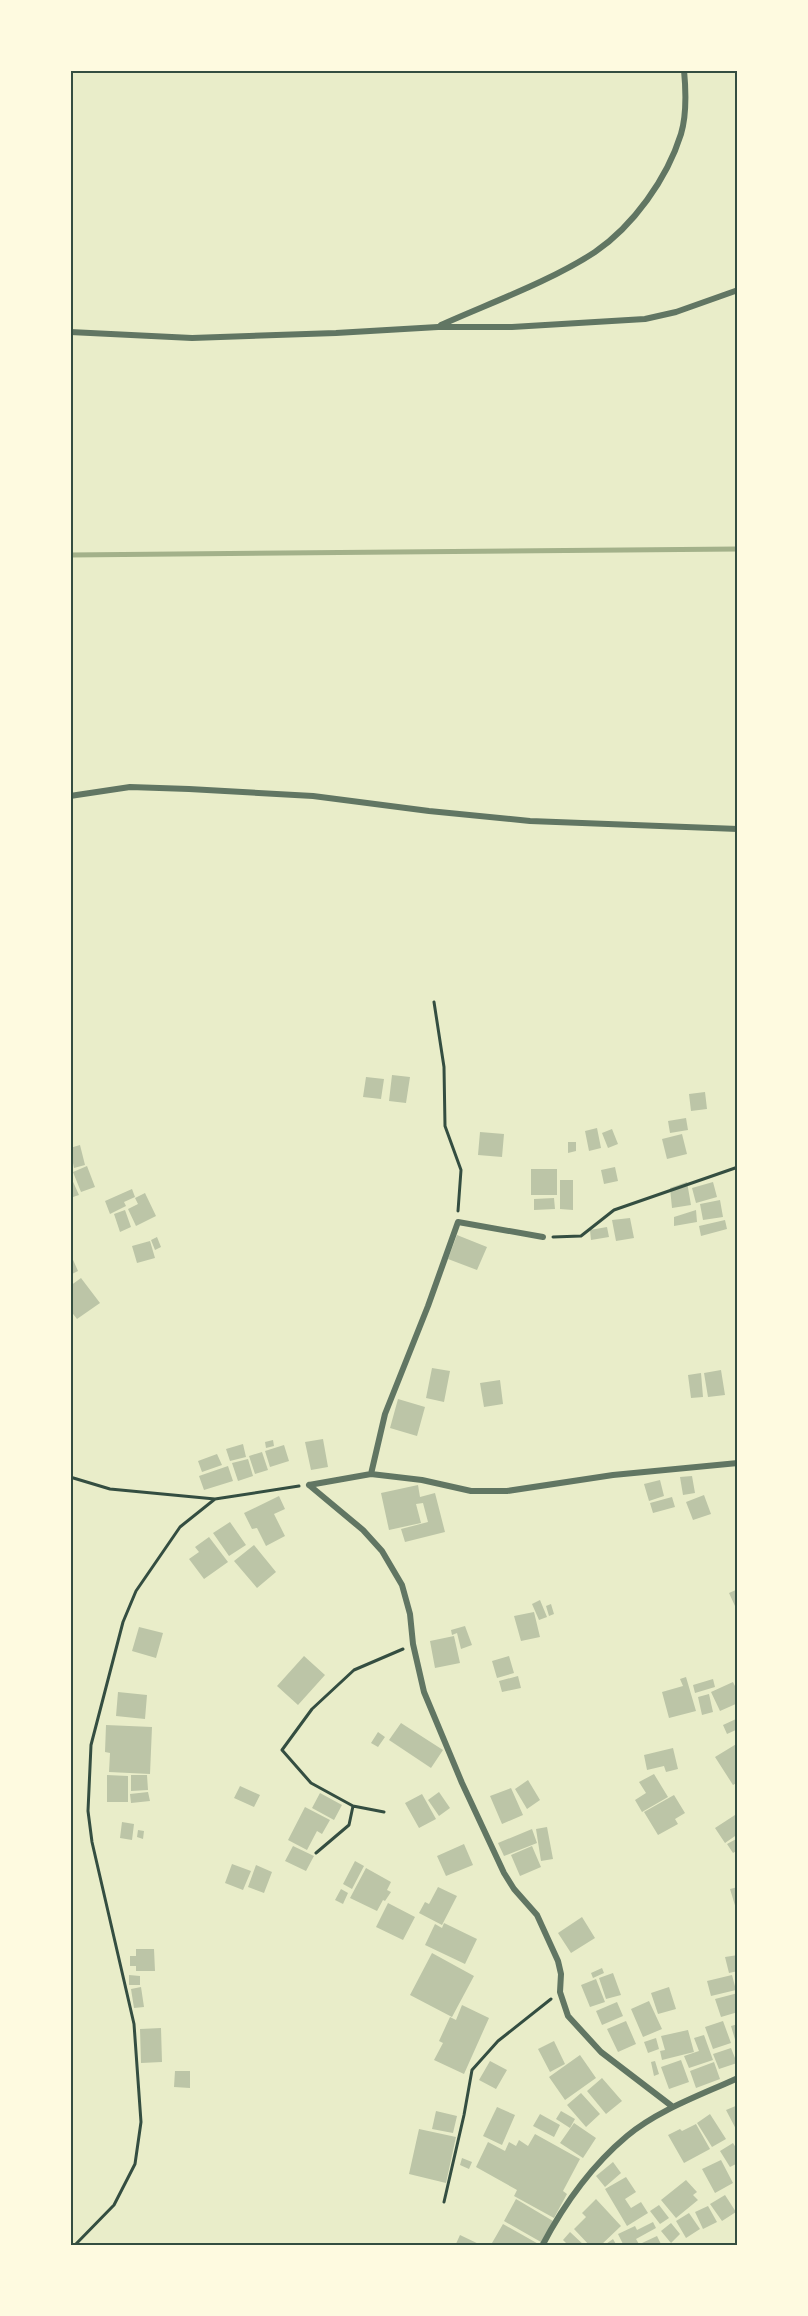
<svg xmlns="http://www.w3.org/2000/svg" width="808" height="2316" font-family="Ubuntu,sans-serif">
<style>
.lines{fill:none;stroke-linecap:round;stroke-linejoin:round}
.stream{stroke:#a3b18a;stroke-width:5}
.building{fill:#bcc5a7}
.path{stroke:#344e41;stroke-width:3}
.minor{stroke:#617663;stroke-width:6}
.neatline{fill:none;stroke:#344e41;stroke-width:2}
</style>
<rect width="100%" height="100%" fill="#e9edc9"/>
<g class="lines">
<path class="stream" d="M70,555L738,549"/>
</g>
<path class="building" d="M392,1075L410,1077L406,1103L389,1101Z
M366,1077L384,1079L381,1099L363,1097Z
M705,1092L707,1109L691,1111L689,1094Z
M686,1118L688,1130L670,1133L668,1121Z
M597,1128L601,1148L589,1151L585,1131Z
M612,1129L618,1144L608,1148L602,1133Z
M480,1132L504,1134L502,1157L478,1155Z
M682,1134L687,1154L667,1159L662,1139Z
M568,1142H576V1151L568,1153Z
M80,1145L85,1165L74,1168L70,1148Z
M87,1166L95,1187L81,1192L73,1172Z
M615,1167L618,1181L604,1184L601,1170Z
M531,1169H557V1195H531Z
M70,1175L79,1195L70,1198Z
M560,1180H573V1210L560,1209Z
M687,1182L691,1205L672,1208L670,1188Z
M713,1182L717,1197L696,1203L692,1188Z
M132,1189L135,1197L124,1202L126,1206L110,1214L105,1201Z
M145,1193L156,1216L136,1226L128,1209L138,1204L135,1198Z
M554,1198L555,1209L534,1210V1199Z
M720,1200L723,1217L703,1220L700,1204Z
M125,1210L131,1227L120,1232L114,1214Z
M696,1210L697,1222L674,1226V1217Z
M630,1218L634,1238L616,1241L612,1220Z
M725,1220L727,1229L701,1236L699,1226Z
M607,1227L609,1237L591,1240L590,1230Z
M457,1235L487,1247L477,1270L448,1259Z
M157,1237L161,1247L155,1250L151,1240Z
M150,1241L155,1258L137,1263L132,1246Z
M70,1253L78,1271L70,1275Z
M81,1278L100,1303L77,1319L70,1310V1286Z
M432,1368L450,1371L444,1402L426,1398Z
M721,1370L725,1395L708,1397L704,1373Z
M701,1373L703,1397L691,1398L688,1375Z
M500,1380L503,1404L484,1407L480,1383Z
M398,1399L425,1407L417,1436L390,1428Z
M323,1439L328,1467L311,1470L305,1442Z
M273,1440L274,1446L266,1448L265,1442Z
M243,1444L246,1457L230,1461L226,1449Z
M284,1445L289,1461L270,1467L265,1451Z
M262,1452L268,1470L255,1474L249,1456Z
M217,1454L222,1465L202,1472L198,1461Z
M248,1459L253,1476L238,1481L232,1463Z
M228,1466L233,1481L204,1490L199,1476Z
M692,1476L695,1493L683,1495L680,1477Z
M660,1480L664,1496L649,1501L644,1484Z
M418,1485L420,1497L435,1493L445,1532L405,1542L401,1529L428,1522L423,1503L416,1504L421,1523L389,1530L381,1493Z
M704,1495L711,1514L693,1520L686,1502Z
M279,1496L285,1509L274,1514L285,1536L266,1546L257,1528L252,1529L244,1513Z
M672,1497L675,1507L653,1513L650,1503Z
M230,1522L246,1545L229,1556L213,1533Z
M209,1537L228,1562L204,1579L189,1559L199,1552L195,1547Z
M254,1545L276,1572L257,1588L234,1561Z
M738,1589V1605L735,1606L729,1593Z
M540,1600L547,1617L539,1620L532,1604Z
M551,1604L554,1614L549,1616L546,1606Z
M534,1612L540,1637L521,1641L514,1616Z
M465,1626L472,1645L461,1649L457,1633L452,1635L451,1630Z
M139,1627L163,1633L156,1658L132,1651Z
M454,1636L460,1663L435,1668L430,1641Z
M304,1656L325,1675L298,1705L277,1686Z
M509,1656L514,1673L497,1678L492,1661Z
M518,1676L521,1688L502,1692L499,1681Z
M686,1677L696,1711L669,1718L662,1692L683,1686L680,1679Z
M713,1679L715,1687L695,1693L693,1685Z
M733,1682L738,1692V1703L720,1711L711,1692Z
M118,1692L147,1695L145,1719L116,1716Z
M709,1694L713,1712L702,1715L698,1697Z
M736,1719L738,1729L727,1734L723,1725Z
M401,1723L443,1750L431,1768L389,1740Z
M106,1725L152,1727L150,1774L109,1772L110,1753L105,1752Z
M378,1732L385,1737L378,1747L371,1743Z
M738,1743V1782L733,1785L715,1757Z
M673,1748L678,1769L666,1772L664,1766L647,1770L644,1755Z
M654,1774L668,1797L642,1812L635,1800L646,1793L639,1782Z
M107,1775L128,1776V1802H107Z
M131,1775H147L148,1790L131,1791Z
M528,1780L540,1800L527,1809L515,1789Z
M240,1786L260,1795L254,1807L234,1798Z
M511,1788L523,1815L502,1824L490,1796Z
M148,1792L150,1801L131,1803L130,1794Z
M439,1792L450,1808L439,1816L428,1800Z
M320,1793L342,1805L334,1820L312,1808Z
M422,1794L436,1819L419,1828L405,1803Z
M674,1795L685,1813L675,1819L678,1824L658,1835L644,1812Z
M305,1807L330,1820L322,1834L317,1831L307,1850L288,1840Z
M735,1815L738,1818V1834L725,1843L715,1828Z
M122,1822L134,1824L132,1840L120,1838Z
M547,1827L553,1859L541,1861L536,1829Z
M532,1829L537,1843L504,1856L498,1843Z
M138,1830L144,1831L143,1839L137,1837Z
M738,1838V1850L733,1853L727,1844Z
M464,1844L473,1865L446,1876L437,1856Z
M293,1846L314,1856L306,1871L285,1861Z
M532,1846L541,1867L520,1876L511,1855Z
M355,1861L364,1866L352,1889L343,1884Z
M232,1864L251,1871L243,1890L225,1883Z
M256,1865L272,1872L264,1893L248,1887Z
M366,1868L391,1882L387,1890L391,1892L385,1901L383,1900L377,1911L350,1898Z
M438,1887L457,1896L442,1925L419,1913L425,1902L429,1904Z
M738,1887V1912H737L730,1889Z
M341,1889L348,1893L343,1904L335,1900Z
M388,1903L415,1917L403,1940L376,1927Z
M582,1917L595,1938L571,1953L558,1933Z
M444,1923L477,1939L465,1964L425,1945L435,1924L442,1928Z
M136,1949H154L155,1971H136V1966H130V1956H136Z
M432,1953L474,1976L452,2017L410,1995Z
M738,1955V1971L729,1973L725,1957Z
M602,1968L604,1973L593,1978L591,1973Z
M613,1973L621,1995L606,1999L599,1978Z
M129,1975L140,1976V1985H129Z
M732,1975L736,1990L711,1996L707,1981Z
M596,1979L605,2002L590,2007L581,1985Z
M141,1987L144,2007L134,2008L131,1989Z
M669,1987L676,2009L658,2014L651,1993Z
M738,1993V2012L721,2017L715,1999Z
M649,2001L662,2029L643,2037L631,2009Z
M617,2002L623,2016L602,2025L596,2011Z
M462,2005L489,2018L464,2074L434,2060L443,2043L439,2041L450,2017L456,2020Z
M626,2021L636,2044L618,2052L607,2029Z
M723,2021L731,2043L713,2049L705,2027Z
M738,2024V2046H737L731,2026Z
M161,2028L162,2062L141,2063L140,2029Z
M688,2030L694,2052L662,2060L660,2051L665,2050L661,2036Z
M704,2035L713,2060L689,2068L684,2056L699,2051L694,2038Z
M656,2038L659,2049L648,2053L644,2042Z
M554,2041L565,2064L550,2072L538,2049Z
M731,2048L737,2063L719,2069L713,2054Z
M580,2055L596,2078L565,2100L549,2077Z
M681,2060L689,2082L669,2089L661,2067Z
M490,2061L507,2070L496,2089L479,2080Z
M655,2061L659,2074L654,2076L651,2062Z
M714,2062L720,2079L696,2088L690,2071Z
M175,2071H190V2088L174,2087Z
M602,2078L622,2101L606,2114L587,2091Z
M581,2093L600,2114L586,2127L567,2105Z
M738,2105V2133L726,2110Z
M497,2107L515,2115L502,2145L483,2136Z
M436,2111L457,2116L453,2133L432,2129Z
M561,2111L575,2119L570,2128L556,2119Z
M540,2114L560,2125L554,2137L533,2126Z
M710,2114L726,2139L712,2147L697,2123Z
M574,2123L596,2138L583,2158L560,2143Z
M696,2124L710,2149L684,2163L668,2135L680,2129L682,2131Z
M419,2129L456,2137L446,2183L409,2174Z
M535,2134L580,2159L563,2191L567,2194L554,2218L514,2196L517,2190L476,2167L488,2142L505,2151L509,2142L516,2146L519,2140L528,2146Z
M733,2143L738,2151V2163L730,2167L720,2151Z
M462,2158L472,2162L469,2169L460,2165Z
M721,2160L733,2183L715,2193L702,2169Z
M613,2162L621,2173L605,2187L596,2176Z
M626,2177L636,2192L625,2199L631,2208L641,2202L648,2213L627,2226L605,2189Z
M686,2180L697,2192L693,2195L698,2200L676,2218L661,2200Z
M725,2195L736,2212L722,2221L710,2204Z
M516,2199L553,2221L541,2242L504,2221Z
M596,2199L621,2226L600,2246H590L574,2229L586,2217L582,2213Z
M659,2205L669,2218L660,2224L650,2211Z
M708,2206L717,2222L703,2229L695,2212Z
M689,2213L700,2229L686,2238L676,2221Z
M653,2222L656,2228L636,2239L640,2246H624L618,2234L635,2226L637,2230Z
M671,2223L680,2234L671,2243L661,2231Z
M503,2224L542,2246H497L492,2243Z
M570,2232L585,2246H566L567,2244L563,2240Z
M460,2235L483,2246H455Z
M657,2236L662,2246H643L642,2243Z
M613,2239L617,2246H603Z"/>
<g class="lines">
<path class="path" d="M434,1002L444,1067L445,1126L461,1170L458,1211
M553,1237L581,1236L614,1210L738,1167
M70,1477L110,1489L215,1499L299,1486
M384,1812L353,1806L311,1783L282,1750L312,1709L354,1670L403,1649
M316,1853L349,1825L353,1806
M444,2202L464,2115L472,2070L498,2041L551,1999
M74,2246L114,2205L135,2164L141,2122L134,2024L92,1842L88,1811L91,1745L123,1622L136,1591L180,1527L215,1499"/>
<path class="minor" d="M441,325C490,303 551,281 595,252C633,226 667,179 681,134C687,114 686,91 684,70
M70,332L192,338L336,333L438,327H512L645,319L676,312L738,290
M70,796L130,787L189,789L313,796L429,811L530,821L738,829
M371,1474L385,1414L428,1306L458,1222L543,1237
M309,1485L363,1530L382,1551L402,1585L410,1614L413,1644L424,1692L462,1783L504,1873L514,1889L537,1915L558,1961L561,1974L560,1992L568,2016L601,2052L673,2107
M309,1485L371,1474L422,1480L471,1491H507L613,1475L738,1463
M542,2246C564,2204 590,2167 627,2136C658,2110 701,2095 738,2078"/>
</g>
<rect width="808" height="2316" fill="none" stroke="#fefae0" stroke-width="144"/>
<rect x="72" y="72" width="664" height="2172" class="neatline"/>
</svg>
